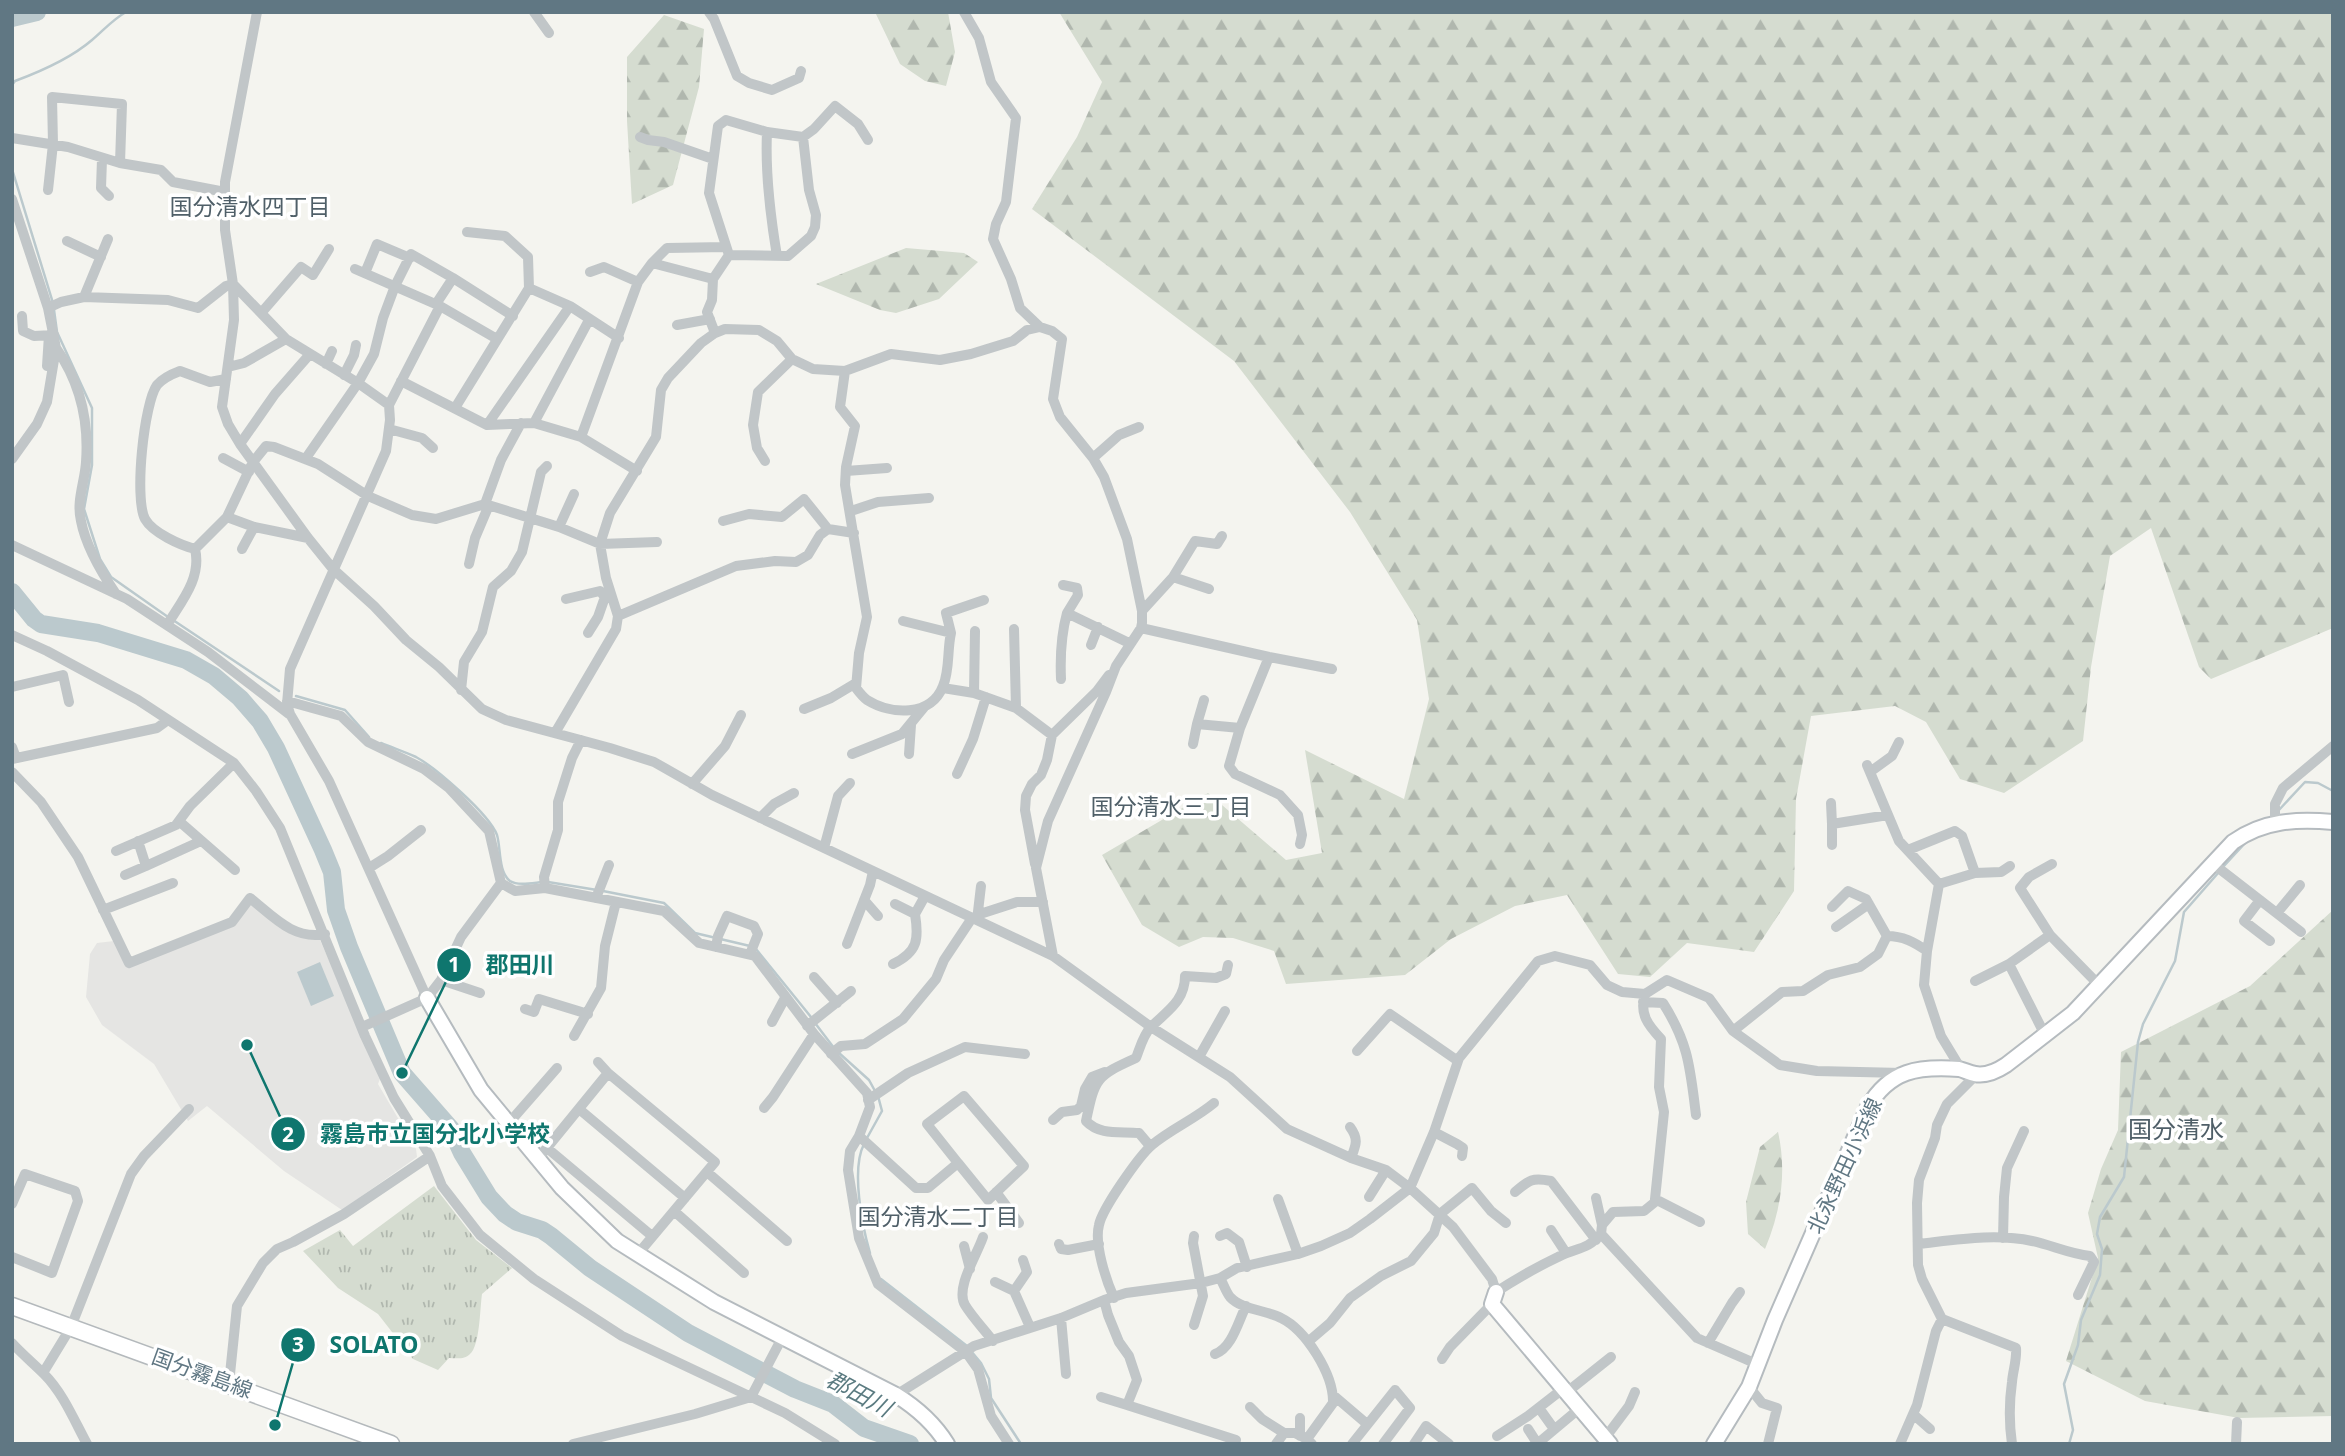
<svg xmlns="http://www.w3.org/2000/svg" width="2345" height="1456" font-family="'Noto Sans','Noto Sans JP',sans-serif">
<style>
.built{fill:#e5e5e3}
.grass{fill:url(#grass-tufts)}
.forest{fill:url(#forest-firs)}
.water{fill:#bbc9cd}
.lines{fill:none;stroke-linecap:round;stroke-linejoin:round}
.stream{stroke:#bbc9cd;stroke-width:2.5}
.river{stroke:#bbc9cd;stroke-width:18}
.secondary-casing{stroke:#b5bbbf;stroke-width:18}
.primary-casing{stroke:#b4b9bc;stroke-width:19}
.street{stroke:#c1c6c8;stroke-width:10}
.secondary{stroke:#fff;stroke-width:14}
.primary{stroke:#fff;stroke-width:16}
.labels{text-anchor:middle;stroke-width:7;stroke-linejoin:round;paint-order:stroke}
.street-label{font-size:21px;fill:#607783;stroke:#fff}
.neighbourhood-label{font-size:23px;fill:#4f5f68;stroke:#fff}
.water-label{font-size:23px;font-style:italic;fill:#5b7b81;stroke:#fff}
.quarter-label{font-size:24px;fill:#4f5f68;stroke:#fff}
.leader{fill:none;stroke:#0f766e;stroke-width:2.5}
.callout-dot{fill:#0f766e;stroke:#fff;stroke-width:2.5}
.mark-label{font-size:21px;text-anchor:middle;font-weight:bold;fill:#fff}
.callout-label{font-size:23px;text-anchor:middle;font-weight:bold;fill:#0f766e;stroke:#fff;stroke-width:7;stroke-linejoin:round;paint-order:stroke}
</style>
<defs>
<pattern id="grass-tufts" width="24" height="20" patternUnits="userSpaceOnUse" patternTransform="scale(1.75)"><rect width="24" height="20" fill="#d5dcd0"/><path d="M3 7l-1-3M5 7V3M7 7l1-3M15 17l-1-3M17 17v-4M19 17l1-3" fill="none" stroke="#b0b7ae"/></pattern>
<pattern id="forest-firs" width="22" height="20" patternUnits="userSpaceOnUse" patternTransform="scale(1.75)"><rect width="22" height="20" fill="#d5dcd0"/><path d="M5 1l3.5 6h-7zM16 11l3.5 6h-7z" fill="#b0b7ae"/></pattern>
</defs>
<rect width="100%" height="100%" fill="#f4f4ef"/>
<path class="built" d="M249,902L294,935L319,938L381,1076L378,1084L416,1149L417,1157L342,1210L284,1171L207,1106L188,1121L154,1064L102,1025L86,997L90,954L97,943L114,941L127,966L233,923Z"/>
<path class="grass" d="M434,1186L476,1240L512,1268L482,1294C480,1307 480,1346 470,1354C464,1360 456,1358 449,1358L438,1370L413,1359L378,1314L338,1288L303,1251L340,1230L353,1246Z"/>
<path class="forest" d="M875,12H948L955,52L946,86L925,81L900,64Z
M1059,12H2333V628L2211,679L2199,667L2151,528L2110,556L2091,667L2083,741L2004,793L1960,779L1926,722L1895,706L1811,716L1796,799L1794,891L1754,952L1687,943L1650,977L1618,974L1567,895L1515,906L1451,939L1405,975L1286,984L1274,951L1233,938L1203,937L1179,947L1142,925L1102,855L1208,793L1286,860L1322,853L1305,750L1404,799L1429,699L1417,620L1350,512L1234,361L1032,209L1077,137L1102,82Z
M664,15L704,29L699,87L673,185L632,204L627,121V57Z
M906,248L964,253L978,262L939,299L896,313L880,310L816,284Z
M2333,910V1416L2239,1418L2145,1401L2066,1361L2098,1258L2088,1213L2101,1169L2118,1130L2121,1052L2250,986Z
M1778,1132C1787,1171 1781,1212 1765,1249L1748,1234L1746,1202L1760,1147Z"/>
<path class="water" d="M320,962L334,996L311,1006L297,972Z"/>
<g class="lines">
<path class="stream" d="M12,85L15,81C42,71 70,59 92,40C104,30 112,20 126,12
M12,169L53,303
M54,310L57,332L92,408V465L84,509L100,559L111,577L168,617
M173,620L279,691
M296,696L345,710L369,737
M381,743C393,748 405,752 416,757C436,768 489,814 497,835C501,848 498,872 510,881C518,886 532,883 542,882
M2278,811L2305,782L2318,783L2333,791
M2223,867L2247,841
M548,882L597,890
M603,891L664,903L695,933L750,946
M756,949L811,1017
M815,1023L834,1048
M839,1053L869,1080L875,1091
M867,1138L882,1111L878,1096
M864,1144C851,1169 862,1226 870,1253
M881,1279L967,1346
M971,1351L981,1363L989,1379L991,1398L1021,1444
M2069,1444L2073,1430L2064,1384L2078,1345L2081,1320L2100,1275L2102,1249L2097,1234L2100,1217L2124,1177L2138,1042L2143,1024L2175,961L2184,912L2219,872"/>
<path class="river" d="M12,18L37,12
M12,592L34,619L41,624L98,633L186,660L214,676L240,698L260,721L276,748L323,850L332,872L336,910L349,947L402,1073L451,1129L462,1153L489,1197L505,1214L517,1222L542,1230L551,1236L590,1268L688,1333L795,1389L833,1404L864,1428L910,1444"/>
<g class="secondary-casing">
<path id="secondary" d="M427,998L481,1090L562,1188L617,1241L714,1302L896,1395C917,1408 934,1423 947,1444
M1496,1292L1492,1304L1610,1444
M1714,1444L1749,1387L1775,1320L1868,1107C1890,1070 1918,1066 1959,1069C1964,1070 1969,1073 1975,1074C1986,1076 1997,1071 2006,1065L2073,1013L2233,842C2264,820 2297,819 2333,822"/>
</g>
<g class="primary-casing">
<path id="primary" d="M12,1306L391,1444"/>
</g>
<path class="street" d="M257,12L225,182V230L233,284L234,320L222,407L228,424L240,444L308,538L333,569L374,606L406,640L439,667L482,709L506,720L610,748L654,762L712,795L1053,956L1151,1027L1230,1077L1287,1129L1351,1158L1386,1170L1410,1188L1453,1227L1492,1279L1496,1292C1516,1279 1537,1267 1558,1257C1577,1247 1586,1251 1601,1234L1697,1338L1759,1365
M534,12L549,33
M709,12L714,19L737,76L749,83L772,90L799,78L801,71
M964,12L979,38L991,82L1016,118L1006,202L996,224L993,239L1011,279L1020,308L1040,327
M767,132C765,174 770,214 777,256
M640,137L648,140L664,142L713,159
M803,137L814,129L835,106L858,124L868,140
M12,138L68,147L120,163L161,170L173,182L225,192
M102,159L101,188L109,196
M48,190L53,144L52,97L122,104L120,163
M12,199L48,308
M467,232L505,236L528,257L529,288
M67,241L101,257
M652,263L713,279
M355,269L440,306
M590,272L604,267L638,282
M365,273L377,244L410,258
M233,284L286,339L358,383L389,405L390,420L386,451L290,669L287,704L290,714L329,781L427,998
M84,297L108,239
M436,304L453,278
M262,312L301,267L313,275L329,249
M22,316L23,331L34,336L54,335
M677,325L710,319
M715,333L707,312L712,300L713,279L729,255L709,193L718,126L726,120L767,132L803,137L809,190L816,215L815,227L811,236L788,256L729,255
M56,348C80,382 89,421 86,462C85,481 76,501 81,521C86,547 101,572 116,594
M326,364L332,351
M47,366L49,335
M228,367L244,363L286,339
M845,371L840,407L855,426L846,467L845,485L867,617L859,653L856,688C859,692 863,697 867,700C891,715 931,717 943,686C950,670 947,650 951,633L903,621
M344,375L354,355L356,345
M401,381L487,425L534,423L581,437L637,471
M389,405L440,306L497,339
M455,408L529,288L570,306L619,338
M534,423L589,320
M487,425L570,306
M389,429L422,438L433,448
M581,437L638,282L652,263L667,248L726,247
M240,444L275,394L310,354
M223,458L249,472
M306,458L358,383L374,354L383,318L395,286L411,254L453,278L513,316
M1093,458L1119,435L1139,427
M12,459L37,424L47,402L56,348L48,308L61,302L84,297L168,300L198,308L226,286L233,284
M765,461L757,448L753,425L758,392L792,359
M846,471L887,468
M485,504L501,460L521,423
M851,511L878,502L929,498
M227,517L253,462L266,446L274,447L318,464L368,496L412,515L436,519L485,504L559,527L600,544L657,542
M723,521L749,514L782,517L804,499L828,529
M559,527L574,494
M12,545L127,599L208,652L289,714
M195,549L227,517L254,527L308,538
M242,549L254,527
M469,564L475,538L489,505
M1173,577L1209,589
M1063,585L1077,588L1078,595L1067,613
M566,599L600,591L605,597
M1142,611L1173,577L1195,541L1217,544L1222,536
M618,616L736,566L775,561L796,562L808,555L820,535L828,529L854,533
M167,625C181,602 202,578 195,549C180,545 153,533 145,519C134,498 144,403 157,385C163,378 172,374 180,371L210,382L226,379
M1141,628L1269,657L1332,669
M1014,629L1016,708
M588,633L598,617L605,597L611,594
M951,633L946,613L984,600
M12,635L47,651L138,700L234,763L256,791L280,828L365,1036L394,1098L430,1156L442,1186L480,1235L534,1279L622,1336L785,1413L835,1444
M1091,645L1098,627
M1269,657L1240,728L1229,766L1235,774L1280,795L1298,815L1302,835L1300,844
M1061,679C1060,656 1061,635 1067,613L1129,643
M12,687L63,675L69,702
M943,688L974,693L1016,708L1052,735
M461,690L464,662L482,632L493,587L511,571L522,552L541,472L547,466
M974,693L975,631
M1204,700L1197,724L1240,728
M287,701L341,716L368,742L424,769L449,788L489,831L501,883
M804,709L831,698L856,683
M555,733L616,629L618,616L606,578L600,544L610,513L656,437L661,390L668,378L701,343L715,333L725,329L759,330L777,341L792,359L813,369L845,371L891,354L940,360L971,354L1013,341L1027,330L1040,327L1052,331L1062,339L1053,399L1060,417L1093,458L1104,477L1127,539L1142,611V623L1141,628L1116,666L1106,692L1048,821L1036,868L1053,956
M1193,744L1197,724
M12,747L16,758
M852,754L902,734L925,706
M909,754L911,725
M12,759L157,728L168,720
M1867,765L1899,841L1939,884L1927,951
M12,772L41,802L78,857L129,963L232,922L250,898C274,917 293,940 325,934
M1870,772L1892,756L1899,742
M957,774L973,739L986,697
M692,784L725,746L741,715
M1831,803L1832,824
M760,818L774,804L794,793
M180,822L235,870
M2275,823V804L2283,788L2333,746
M138,841L146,866L201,841
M1832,845V824L1888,815
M824,848L838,796L850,783
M1908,850L1955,831L1962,836L1975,873L1939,884
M116,851L176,825L190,806L234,763
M2212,863L2301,932
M1035,864L1025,810L1026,796L1032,784L1041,775L1047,760L1052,735L1097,691L1109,675
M369,868L388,856L421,830
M1975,873L2001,872L2010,866
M125,875L146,866
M545,888L664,911L699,943L755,956L814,1034L867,1093L870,1107L859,1136L916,1188H928L958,1163L927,1124L964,1096L1024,1166L988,1200L958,1163
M596,898L609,865
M864,900L878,916
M2260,900L2244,921L2270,941
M895,904L915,914L925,896
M1832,907L1848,891L1866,899L1887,936
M103,910L173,883
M2277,913L2300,885
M977,915L1017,902H1043
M977,920L981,886
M1836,927L1869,904
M2050,935L2020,888L2029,877L2052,864
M847,944L870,885L873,871
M716,947L718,936L727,916L754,926L758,934L750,954
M893,964C918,952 919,939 915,914
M2009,964L2050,935L2099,985
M814,977L837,1003
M441,980L480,993
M1975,981L2009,964L2045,1035
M1643,1002L1663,1003C1689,1044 1690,1068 1696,1115
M525,1009L534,1012L539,999L588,1014
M772,1022L785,998
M807,1026L851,991
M362,1027L427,998L441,980L461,937L501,883L515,891L545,888L544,877L558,830V802L572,758L581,740
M1733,1031L1782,992L1803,991L1828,975L1860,967L1878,954L1887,936C1903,936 1914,942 1927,951L1924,985L1941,1036L1961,1069
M574,1036L601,988L605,946L616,902
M1357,1051L1390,1014L1458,1061
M831,1054L841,1046L865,1044L903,1019L936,979L944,960L972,918
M1199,1057L1225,1011
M598,1062L608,1073
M1977,1074L1947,1104L1937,1125L1935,1138L1919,1180L1917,1203L1918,1265L1922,1279L1942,1319L2016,1348C2017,1360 2013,1370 2012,1382C2009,1403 2009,1423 2012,1444
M868,1100L908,1073L965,1047L1025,1054
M764,1108L773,1097L814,1034
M579,1109L685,1198
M1053,1120L1062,1112L1077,1110L1081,1106L1085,1089L1092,1077L1105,1072
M508,1124L557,1068
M1350,1127C1359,1139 1356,1145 1351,1158
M1434,1132L1457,1144L1463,1148L1462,1156
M859,1136L850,1151L848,1170L859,1238L878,1284L966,1352L978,1369L991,1416L1009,1444
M1150,1146L1139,1133C1121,1131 1100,1136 1086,1121C1095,1078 1096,1076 1136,1058C1140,1048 1143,1035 1151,1027C1167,1011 1185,1001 1185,976L1216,978L1226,974L1228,965
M547,1148L652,1236
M537,1160L608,1073L715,1162L637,1255
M707,1172L787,1241
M996,1192L1019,1223
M1515,1192C1529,1180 1532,1177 1551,1181L1596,1240
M1369,1197L1386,1170
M1596,1198L1602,1225
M1278,1199L1298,1254
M1655,1199L1700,1222
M12,1204L25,1174L75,1191L78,1201L52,1273L12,1257
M674,1211L744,1273
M1551,1230L1566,1253
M1601,1234L1602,1225L1613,1212L1644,1211L1655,1202V1199L1664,1112L1659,1087L1661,1039C1648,1025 1639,1014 1645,994
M1194,1236L1193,1243L1203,1296L1194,1325
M1220,1236L1227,1233L1239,1242L1247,1267
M983,1237C977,1255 955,1288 965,1305C973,1318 984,1329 993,1341
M2003,1238L2004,1197L2007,1168L2024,1131
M1059,1244L1061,1249L1068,1250L1099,1244
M1918,1244C1955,1240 1995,1233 2032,1241C2051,1245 2070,1254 2090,1256L2094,1262L2078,1295
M964,1246L970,1269
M1023,1260L1027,1272L1014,1291L1030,1327
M1220,1278C1223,1283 1226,1292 1230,1297C1242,1310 1266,1310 1281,1318C1306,1330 1334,1375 1333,1403L1307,1439L1312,1444
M995,1282L1014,1291
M1114,1298C1106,1280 1094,1244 1099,1225C1102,1209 1139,1156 1152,1145C1171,1129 1195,1119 1214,1103
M1104,1300L1108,1315L1119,1342L1129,1356L1137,1380L1127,1405L1236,1440L1233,1444
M1061,1318L1066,1374
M1309,1341L1330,1323L1350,1298L1381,1276L1411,1261L1434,1233L1440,1214L1472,1188L1491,1211L1506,1223
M12,1343C22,1354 33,1363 44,1374C63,1393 74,1420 87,1444
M1708,1343L1732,1303L1740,1292
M1215,1354C1232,1348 1238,1322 1246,1306
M1442,1359L1450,1347L1492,1304
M43,1373L71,1327L131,1174L144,1156L189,1109
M227,1383L230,1374L237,1306L263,1263L277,1249L293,1242L344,1214L430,1156
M1749,1387L1762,1403L1777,1408L1768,1444
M1567,1392L1611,1357
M896,1395L974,1346L1061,1318L1104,1300L1126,1293L1201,1283L1220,1278L1237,1268L1298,1254L1321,1246L1350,1233L1370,1219L1410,1188L1434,1132L1459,1058L1538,961L1555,956L1590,965L1607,985L1622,992L1645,994L1667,980L1709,998L1733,1031L1780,1065L1817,1071L1902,1073
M1333,1395L1367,1424
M1101,1397L1127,1405
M1250,1407L1262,1419L1284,1433
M1539,1408L1554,1429
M1913,1414L1930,1429
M1300,1418V1436
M1528,1429L1537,1443
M1497,1436L1528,1416L1564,1388
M1605,1438L1629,1406L1635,1392
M573,1444L695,1414L751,1397L783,1336
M1276,1444L1284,1433H1295L1307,1439
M1352,1444L1395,1390L1410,1408L1383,1444
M1414,1444L1426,1426L1449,1444
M1537,1444L1580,1408
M1900,1444L1917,1405L1936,1331L1942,1319
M2236,1444L2237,1422"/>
<use href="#secondary" class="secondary"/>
<use href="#primary" class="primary"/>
</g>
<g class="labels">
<g class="street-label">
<text transform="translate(1845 1166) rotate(-65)" y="7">北永野田小浜線</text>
<text transform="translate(202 1374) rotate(20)" y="7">国分霧島線</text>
</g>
<g class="neighbourhood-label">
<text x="250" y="215">国分清水四丁目</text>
<text x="1171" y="815">国分清水三丁目</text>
<text x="938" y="1225">国分清水二丁目</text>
</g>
<g class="water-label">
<text transform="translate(859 1394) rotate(28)" y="8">郡田川</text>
</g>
<g class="quarter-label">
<text x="2176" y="1138">国分清水</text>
</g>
</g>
<path class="leader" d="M402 1073L454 965M247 1045L288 1134M275 1425L298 1345"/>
<g class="callout-dot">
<circle cx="402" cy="1073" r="7"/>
<circle cx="247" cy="1045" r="7"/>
<circle cx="275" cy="1425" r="7"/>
<circle cx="454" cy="965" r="18"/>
<circle cx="288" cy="1134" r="18"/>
<circle cx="298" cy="1345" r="18"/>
</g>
<g class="mark-label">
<text x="454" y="972">1</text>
<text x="288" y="1142">2</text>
<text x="298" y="1352">3</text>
</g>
<g class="callout-label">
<text x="520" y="973">郡田川</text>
<text x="435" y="1142">霧島市立国分北小学校</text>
<text x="374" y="1353">SOLATO</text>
</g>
<rect width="2345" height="1456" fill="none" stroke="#607783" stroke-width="28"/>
</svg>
